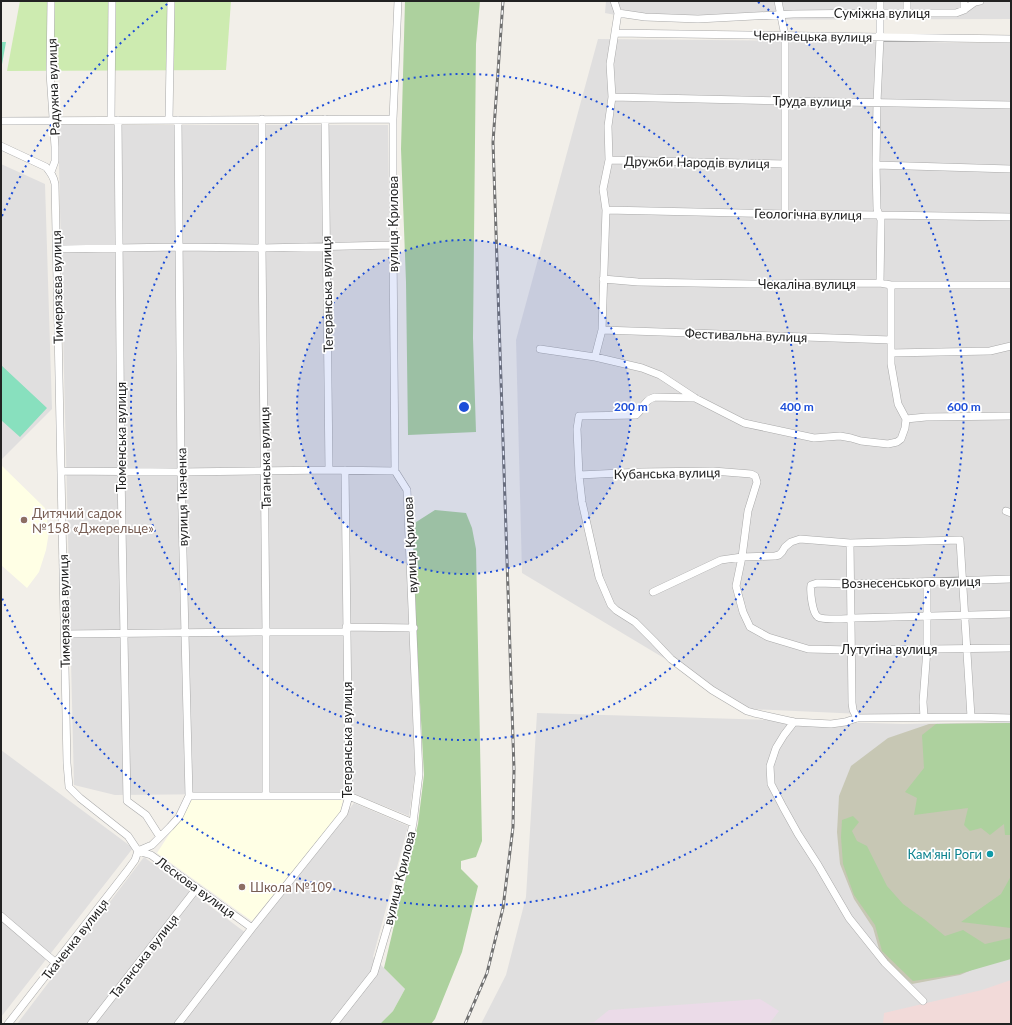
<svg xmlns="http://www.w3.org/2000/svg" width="1012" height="1025" font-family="Lato,sans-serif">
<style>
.residential{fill:#e0dfdf}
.commercial{fill:#f2dad9}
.industrial{fill:#ebdbe8}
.education{fill:#ffffe5}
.construction{fill:#c7c7b4}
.grass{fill:#cdebb0}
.forest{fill:#add19e}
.pitch{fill:#88e0be}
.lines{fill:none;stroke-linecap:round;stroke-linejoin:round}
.minor-casing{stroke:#a9a9a9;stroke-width:8}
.minor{stroke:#fff;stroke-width:7}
.rail-casing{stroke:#707070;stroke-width:3}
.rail{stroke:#fff;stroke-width:1.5;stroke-dasharray:4.5;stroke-linecap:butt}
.ring{fill:none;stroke:#1d4ed8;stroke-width:2;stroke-dasharray:2 4}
.education-dot{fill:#8d6e63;stroke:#fff;stroke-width:1.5}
.culture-dot{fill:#0f9aa8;stroke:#fff;stroke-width:1.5}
.labels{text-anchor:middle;stroke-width:3.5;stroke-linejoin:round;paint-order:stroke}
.street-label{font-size:13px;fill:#222;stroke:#fff}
.education-label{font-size:13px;fill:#785e54;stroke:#fff;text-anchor:start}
.culture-label{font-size:13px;fill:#0d838f;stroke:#fff;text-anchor:end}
.centre{fill:#1d4ed8;stroke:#fff;stroke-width:2}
.ring-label{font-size:12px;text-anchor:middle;font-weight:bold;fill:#1d4ed8;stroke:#fff;stroke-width:3.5;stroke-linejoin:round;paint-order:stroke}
</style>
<rect width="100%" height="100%" fill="#f2efe9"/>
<path class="residential" d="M606,1H1011V19L641,20L605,13Z
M598,39L1011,43V717L973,719L749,709L522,573L516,340Z
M58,125H388L393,473L404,490L415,773L409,816L352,793L115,795L74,785Z
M1,164L45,184L52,409L1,460Z
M537,713L903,724L1011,722V1024H481L506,975L526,897Z
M1,750L133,848L1,1017Z
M354,803L408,826L373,957L405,989L393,1011L380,1024H17L144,857L250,936Z"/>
<path class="commercial" d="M1011,980V1024H883L884,1013L982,990Z"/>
<path class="industrial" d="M760,999L779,1011L769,1024H578L594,1022L609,1010Z"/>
<path class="education" d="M1,465L45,508L49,532L46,550L39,572L27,588L1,565Z
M192,799H343L340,814L252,921L157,853Z"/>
<path class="construction" d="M1011,723V953L960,975L912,984L881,956L873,928L854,899L840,864L837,832L839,796L851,766L888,738L929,724Z"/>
<path class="grass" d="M20,1H231L226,70L7,71Z"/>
<path class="forest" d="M405,1H480L476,44L473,338L476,432L408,435L406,282L401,149Z
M435,510L466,513L472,528L476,549L482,841L476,857L461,861V869L478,886L462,952L435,1019L431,1024H380L393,1011L405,989L384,968L418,824L424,775L416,629L413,524Z
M1011,723V835H1005L1004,824L990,835L981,828L970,831L964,825L968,808L914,815L917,798L905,792L924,768L922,735L936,724Z
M853,816L859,822L852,831L857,841L867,846L887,886L903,904L924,919L945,936L963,930L985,944L1011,938V959L959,974L913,981L882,951L875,925L854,895L843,864L841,837L842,820Z
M1011,876V928L961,922L1001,894Z"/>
<path class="pitch" d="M1,42H6L1,70Z
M1,365L47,408L20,437L1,420Z"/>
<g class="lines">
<g class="minor-casing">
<path id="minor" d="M778,1L785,36V214
M907,1V13
M964,1V10
M618,13L645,17L698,19L793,14L880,13H956L964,10L975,2L980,1
M615,33L1011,39
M612,97L785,101L1011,105
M262,119V248L266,632V796
M325,119L329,470
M111,120L112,1
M118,120L121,472L127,801L146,815L160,837
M169,120L171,1
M1,121L393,119
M1,146L46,167C51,173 54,177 55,184L67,763L69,787L80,798L128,836L138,851
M609,160L785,164
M876,165L1011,169
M51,172L55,161V147L50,73L51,1
M606,210L785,214L879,215L1011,217
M56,249L179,247L262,248L393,245
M603,279L638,282L751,284L880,283L891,285H1011
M880,283L881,220L877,209L876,165L877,102L880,38V1
M602,330L891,340
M540,349L595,357L642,368L660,375L695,398L744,423L814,438L840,436L851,438L861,441L888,444L897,442L901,439L905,428L906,419L898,404L891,364V285
M891,353L990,351L1011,346
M595,357L602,330L606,210L603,189L609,160L608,126L612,97L610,64L618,13L614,1
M695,398L655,397C644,400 643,409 636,415L579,416L577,429L579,475L582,502L599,577L611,605L616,610L635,622L654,641L671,659L712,690L747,711L754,713L794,722L831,724L845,722L857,718L971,717L1011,718
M906,419L926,417L1011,416
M61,471L181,472L329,470L395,471
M579,475L642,472L713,471L751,474L755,476L757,482L748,511L742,557L736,586L743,612L750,627L768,637L808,649L851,650L1011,648
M1006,511L1011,513
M850,543L852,703L853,710L857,718
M1011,579L850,584L817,583L811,585C810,591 812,613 818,617C822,620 848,619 854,618C907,617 959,615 1011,614
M653,592L721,560L742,557L775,556L779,555L782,552L785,547L791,542L800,539L850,543L960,540L971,717
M346,627L414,628
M65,634L266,632H346
M924,717L923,702L927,649V582
M794,722L784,735L776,748L770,766L771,784L783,807L798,834L818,865L849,918L885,963L923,1001
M189,796H349L413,823
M138,851L152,845L170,827L179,817L189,796L181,472L178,120
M138,851L151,855L252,928
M1,916L56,963
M8,1024L127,871L135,860L138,851
M91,1024L197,888
M178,1024L252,928L344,813L349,796L345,470
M334,1024L374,973L402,878L413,823L419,774L407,490L395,471L393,245V119L398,1"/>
</g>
<use href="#minor" class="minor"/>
<g class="rail-casing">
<path id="rail" d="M465,1024L487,973L503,908L513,827L514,769L493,142L503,1"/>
</g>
<use href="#rail" class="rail"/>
</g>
<circle cx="464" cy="407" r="167" fill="#1d4ed8" fill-opacity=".12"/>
<g class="ring">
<circle cx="464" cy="407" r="167"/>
<circle cx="464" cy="407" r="333"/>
<path d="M2 216A500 500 0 0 1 170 2M758 2A500 500 0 1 1 2 598"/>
</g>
<g class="education-dot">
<circle cx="24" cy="520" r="4"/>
<circle cx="242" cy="887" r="4"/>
</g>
<circle class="culture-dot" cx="990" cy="854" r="4"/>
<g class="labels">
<g class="street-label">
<text x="882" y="18">Суміжна вулиця</text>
<text transform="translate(813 36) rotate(1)" y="5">Чернівецька вулиця</text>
<text transform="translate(53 87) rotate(-92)" y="5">Радужна вулиця</text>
<text transform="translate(812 101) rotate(1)" y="5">Труда вулиця</text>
<text transform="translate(697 162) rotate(1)" y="5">Дружби Народів вулиця</text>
<text transform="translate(808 214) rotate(1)" y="5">Геологічна вулиця</text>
<text transform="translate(393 224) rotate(-90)" y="5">вулиця Крилова</text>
<text x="807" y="289">Чекаліна вулиця</text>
<text transform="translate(57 287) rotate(-91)" y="5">Тимерязєва вулиця</text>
<text transform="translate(327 294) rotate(-91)" y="5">Тегеранська вулиця</text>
<text transform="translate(746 335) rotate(2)" y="5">Фестивальна вулиця</text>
<text transform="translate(121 437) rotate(-90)" y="5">Тюменська вулиця</text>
<text transform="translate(265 458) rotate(-91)" y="5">Таганська вулиця</text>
<text transform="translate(667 473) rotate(-1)" y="5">Кубанська вулиця</text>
<text transform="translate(182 497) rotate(-91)" y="5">вулиця Ткаченка</text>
<text transform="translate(410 545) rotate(-93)" y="5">вулиця Крилова</text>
<text transform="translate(911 582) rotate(-1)" y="5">Вознесенського вулиця</text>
<text transform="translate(64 611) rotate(-91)" y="5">Тимерязєва вулиця</text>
<text x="889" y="654">Лутугіна вулиця</text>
<text transform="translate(347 740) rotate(-90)" y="5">Тегеранська вулиця</text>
<text transform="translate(399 878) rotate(-76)" y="5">вулиця Крилова</text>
<text transform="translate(196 887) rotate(36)" y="5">Лескова вулиця</text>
<text transform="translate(75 939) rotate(-52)" y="5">Ткаченка вулиця</text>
<text transform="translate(144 956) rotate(-52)" y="5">Таганська вулиця</text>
</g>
<g class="education-label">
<text x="32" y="518">Дитячий садок<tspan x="32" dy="15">№158 «Джерельце»</tspan></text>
<text x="250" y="892">Школа №109</text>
</g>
<g class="culture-label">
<text x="982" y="859">Кам'яні Роги</text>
</g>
</g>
<circle cx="464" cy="407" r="6" class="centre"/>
<g class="ring-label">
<text x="631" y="411">200 m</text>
<text x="797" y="411">400 m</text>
<text x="964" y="411">600 m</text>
</g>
<rect width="1012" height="1025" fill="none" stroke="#222222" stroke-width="4"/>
</svg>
